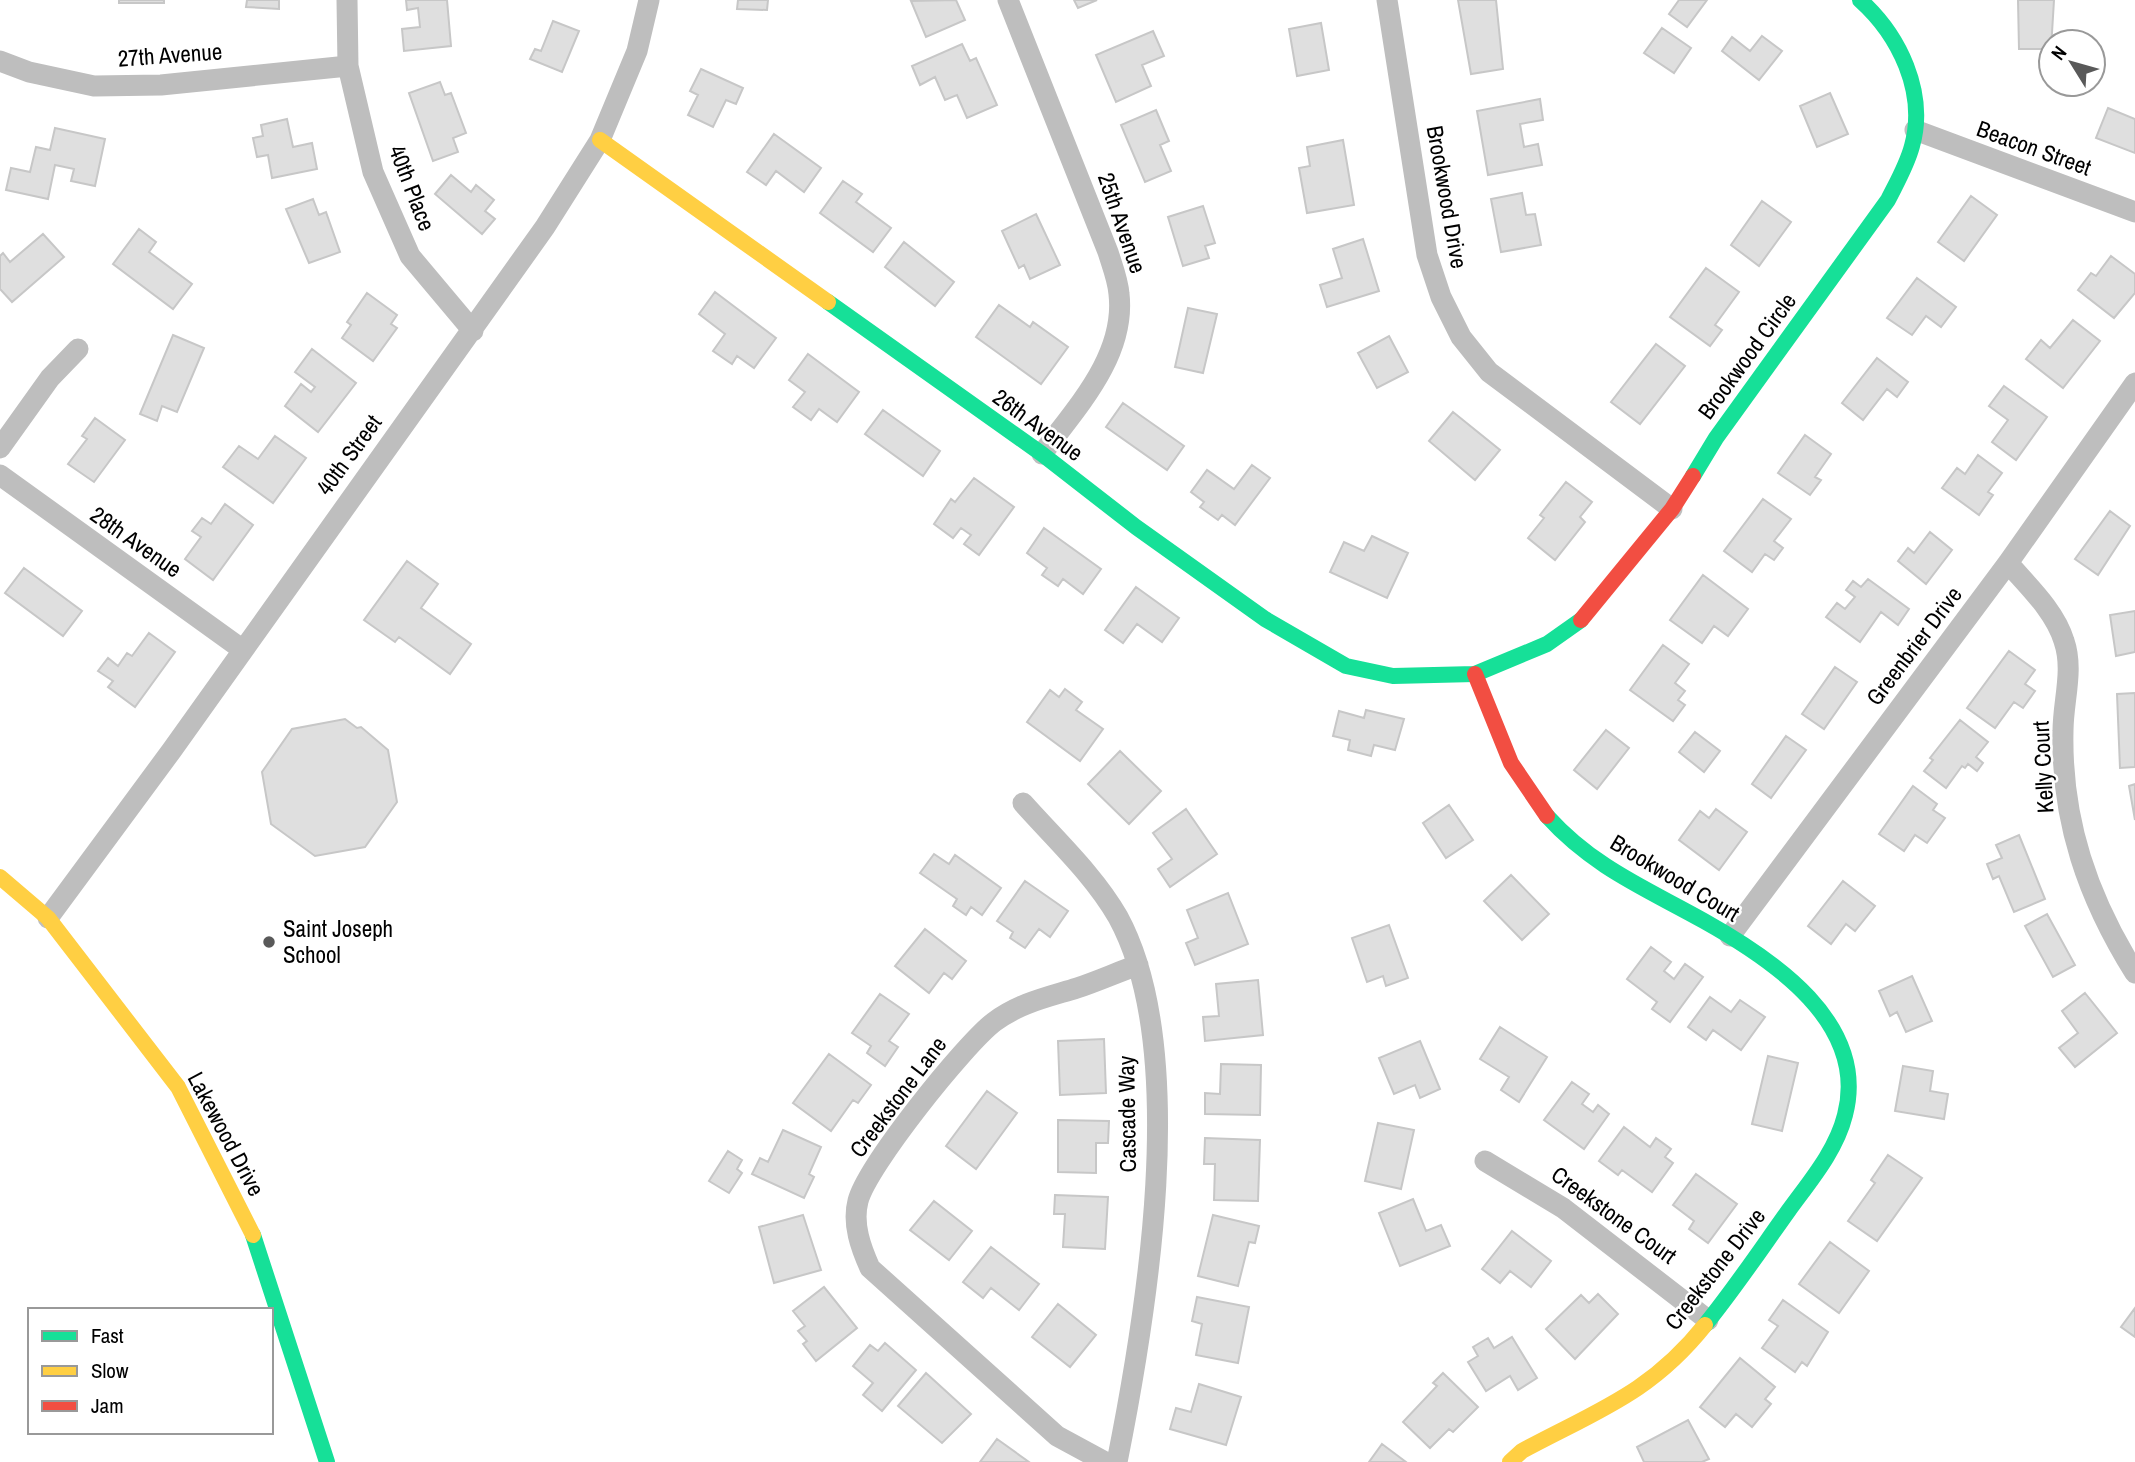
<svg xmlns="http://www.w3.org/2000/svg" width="2135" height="1462" font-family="'Archivo Narrow',sans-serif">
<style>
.building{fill:#dfdfdf;stroke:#c7c7c7;stroke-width:2}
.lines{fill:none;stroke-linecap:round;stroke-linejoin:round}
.street{stroke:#bebebe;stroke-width:21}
.fast{stroke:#16e098;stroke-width:16}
.slow{stroke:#ffcf43;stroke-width:16}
.jam{stroke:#f24e42;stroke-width:16}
.poi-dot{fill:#595959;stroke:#fff;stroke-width:2.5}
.labels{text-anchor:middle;stroke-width:5;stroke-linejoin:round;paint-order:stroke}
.street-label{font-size:23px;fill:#000;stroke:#fff}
.poi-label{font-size:23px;fill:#000;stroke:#fff;text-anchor:start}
</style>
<rect width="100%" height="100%" fill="#fff"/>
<path class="building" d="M119,0H164V3H119Z
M247,0H279V9L246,7Z
M406,0H447L451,46L404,51L402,29L420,27L418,8L407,10Z
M738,0H768L767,10L737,9Z
M956,0L965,20L926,37L911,1Z
M1074,0H1097L1078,8Z
M1458,0H1496L1503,69L1471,74Z
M1679,0H1707L1687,27L1669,14Z
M2018,0H2054L2051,49H2019Z
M553,21L579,31L562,72L530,59L535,49L541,51Z
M1321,23L1329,70L1297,76L1289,29Z
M1662,28L1691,48L1674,73L1644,53Z
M1153,31L1164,56L1142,65L1151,86L1116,102L1096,55Z
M1762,36L1782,51L1759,80L1722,51L1732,37L1750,51Z
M962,44L970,61L976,58L997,105L967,118L957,95L945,100L935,77L920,85L912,66Z
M701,69L743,88L736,104L726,100L713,127L688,115L698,95L690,91Z
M440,82L445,95L451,93L466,133L453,138L458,152L433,161L409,93Z
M1830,93L1848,134L1817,147L1800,106Z
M1540,99L1543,120L1520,124L1524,147L1538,144L1542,165L1488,175L1477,111Z
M2108,108L2135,119V153L2096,138Z
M1156,110L1169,141L1160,145L1171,171L1145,182L1121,125Z
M287,119L293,147L312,143L317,169L272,178L268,155L257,157L253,138L263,136L261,125Z
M55,128L105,139L95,186L71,181L74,169L55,165L48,199L6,190L11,168L30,172L36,147L50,150Z
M774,134L821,168L804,192L776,171L766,185L747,172Z
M1343,140L1354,205L1307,213L1299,168L1310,166L1307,147Z
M451,175L471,192L476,185L494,200L485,211L495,219L482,234L435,194Z
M843,181L862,194L856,202L891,228L873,252L820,213Z
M1522,193L1526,215L1535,214L1541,245L1501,252L1491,199Z
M1971,196L1997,215L1964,261L1938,242Z
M313,199L319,215L326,212L340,252L309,263L286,209Z
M1762,201L1791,222L1759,266L1731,245Z
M1203,206L1215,243L1205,246L1209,258L1183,266L1168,217Z
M1036,214L1060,265L1030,279L1024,265L1019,268L1002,231Z
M139,229L156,242L149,252L192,284L173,309L113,264Z
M43,234L64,257L12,302L0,289V256L3,253L10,262Z
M1363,239L1379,291L1327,307L1320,285L1342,278L1333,249Z
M904,242L954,282L935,306L885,267Z
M2111,256L2135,274V293L2114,318L2078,290L2091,273L2096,276Z
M1706,268L1739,292L1715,325L1722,330L1710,346L1670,317Z
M1917,278L1956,307L1941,327L1926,316L1912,335L1887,318Z
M715,292L776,338L754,368L737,356L732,364L713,351L725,334L699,314Z
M367,293L397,315L391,324L397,328L373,361L342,338L351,325L347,322Z
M999,305L1030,327L1033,322L1068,347L1041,384L976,337Z
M1188,308L1217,314L1203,373L1175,367Z
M2073,320L2100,341L2063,388L2026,359L2041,340L2050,348Z
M173,335L204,348L177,412L162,406L157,421L140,414Z
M1389,336L1408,372L1377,388L1358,353Z
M1656,344L1685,366L1640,424L1611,402Z
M312,349L356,383L318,432L285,406L301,384L311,392L315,387L295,372Z
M808,354L859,392L837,422L819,409L811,420L793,407L805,392L789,380Z
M1877,358L1908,382L1897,397L1887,389L1863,420L1842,403Z
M2004,386L2047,417L2016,460L1992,442L2008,420L1989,406Z
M1123,403L1184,446L1167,470L1106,427Z
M883,410L940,451L923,476L865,434Z
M1453,412L1500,450L1475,480L1429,441Z
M95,418L125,440L94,482L68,464L87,439L82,436Z
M1805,435L1831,454L1815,477L1821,480L1810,495L1778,473Z
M275,436L306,458L273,503L223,467L239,446L258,459Z
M1978,455L2002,473L1988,492L1993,495L1979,515L1942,488L1957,468L1965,474Z
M1252,465L1270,478L1235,525L1222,515L1218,520L1200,507L1204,502L1191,492L1207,470L1234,489Z
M974,478L1014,507L979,555L964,544L971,535L961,528L953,538L934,524L951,499L955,502Z
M1566,482L1592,502L1580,517L1585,522L1555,560L1528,538L1544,518L1540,515Z
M1763,499L1791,519L1774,541L1783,548L1774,560L1765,554L1752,572L1724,551Z
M225,504L253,525L213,580L185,559L201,537L192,531L202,518L211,524Z
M2110,511L2130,526L2098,575L2075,559Z
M1044,528L1101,569L1083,594L1063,579L1058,586L1042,575L1047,568L1027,553Z
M1930,532L1952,550L1926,584L1898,561L1908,548L1914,553Z
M1372,536L1408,553L1387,598L1330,572L1344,542L1364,551Z
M407,561L438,584L421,608L471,644L450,674L399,637L395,642L364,620Z
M24,568L82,611L63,636L5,593Z
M1703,575L1748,609L1728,636L1714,626L1702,643L1670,620Z
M1868,579L1909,609L1898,625L1881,612L1860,642L1826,617L1837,603L1845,609L1855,597L1846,590L1853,581L1861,587Z
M1136,587L1179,618L1162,642L1137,624L1123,643L1105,630Z
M2135,611V652L2116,656L2110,615Z
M149,633L175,652L135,707L108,687L113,681L98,671L108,658L118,666L127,653L132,656Z
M1663,645L1689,664L1675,683L1685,691L1678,700L1685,705L1673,721L1630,690Z
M2009,651L2035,670L2025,684L2035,691L2023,708L2014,702L1995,728L1967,708Z
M1835,667L1857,682L1824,729L1802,714Z
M1065,689L1082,702L1076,710L1103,729L1080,761L1027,722L1050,690L1059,697Z
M2135,693V767L2120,768L2117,694Z
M1366,710L1404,719L1395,750L1374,745L1371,756L1348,750L1350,740L1333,736L1339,711L1364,718Z
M345,719L357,728L361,727L388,750L397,802L365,847L315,856L271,824L262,772L292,729Z
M1960,720L1988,742L1976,757L1983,763L1977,771L1968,764L1965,768L1962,766L1946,788L1924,771L1933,760L1930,758Z
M1606,730L1629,748L1597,789L1574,770Z
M1695,732L1720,751L1704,772L1679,752Z
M1786,736L1806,750L1771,798L1752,784Z
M1120,751L1161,791L1129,824L1088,784Z
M2135,784V820L2129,786Z
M1913,786L1937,804L1933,810L1945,818L1927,843L1915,835L1904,851L1879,834Z
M1449,805L1473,840L1446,858L1423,823Z
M1186,809L1217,854L1170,887L1158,869L1172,859L1153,833Z
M1716,809L1747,832L1719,870L1679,840L1700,811L1709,818Z
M2019,835L2045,899L2014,912L1999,876L1993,879L1987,864L2002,858L1996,845Z
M934,854L949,864L955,855L1001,888L982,915L971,907L966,915L953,906L957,899L920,873Z
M1511,875L1549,914L1522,940L1484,901Z
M1025,881L1068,911L1050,937L1039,929L1025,948L1010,938L1013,932L997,921Z
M1843,881L1875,906L1855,931L1846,924L1831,944L1808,926Z
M1228,893L1248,944L1195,965L1186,943L1198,938L1187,910Z
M2047,914L2075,965L2053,977L2025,926Z
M1389,925L1408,978L1386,986L1383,976L1367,982L1352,938Z
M925,929L966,961L952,979L944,973L929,993L895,966Z
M1651,947L1671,962L1664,971L1674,979L1685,964L1703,977L1670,1022L1652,1009L1657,1002L1627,979Z
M1912,976L1932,1021L1906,1032L1897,1012L1890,1016L1879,991Z
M1258,980L1263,1035L1205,1041L1203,1017L1219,1016L1216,984Z
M2085,993L2117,1033L2075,1067L2059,1048L2078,1033L2062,1011Z
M880,994L909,1014L889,1041L898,1047L885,1066L867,1053L871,1046L852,1033Z
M1710,997L1731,1012L1740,1000L1765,1017L1741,1050L1713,1030L1706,1040L1688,1027Z
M1500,1027L1547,1057L1519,1102L1501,1090L1509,1077L1480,1059Z
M1104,1039L1106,1093L1060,1095L1058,1041Z
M1420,1041L1440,1089L1420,1098L1415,1085L1394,1094L1379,1058Z
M829,1054L871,1085L858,1103L853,1100L831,1131L793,1103Z
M1768,1056L1798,1063L1782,1131L1752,1124Z
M1221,1064L1261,1065L1260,1115L1205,1114V1093L1220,1094Z
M1903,1066L1933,1071L1930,1091L1948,1094L1944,1119L1895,1111Z
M1572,1082L1589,1094L1582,1104L1593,1112L1598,1105L1609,1114L1584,1149L1544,1120Z
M987,1091L1017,1113L976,1169L946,1146Z
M1058,1120L1109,1121L1108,1143H1096V1173L1058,1172Z
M1378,1123L1414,1130L1401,1189L1365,1181Z
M1624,1127L1650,1147L1656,1138L1671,1149L1665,1157L1673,1163L1652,1192L1622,1170L1618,1175L1599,1161Z
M783,1130L821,1147L809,1174L814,1177L804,1198L752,1174L760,1158L768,1162Z
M1205,1138L1260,1140L1258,1201L1214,1200L1215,1164H1204Z
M728,1151L742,1160L737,1169L742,1173L729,1193L709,1181Z
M1888,1155L1922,1178L1877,1241L1848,1221L1875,1183L1871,1180Z
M1696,1174L1737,1204L1708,1243L1689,1229L1694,1221L1673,1205Z
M1055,1195L1108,1197L1105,1249L1063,1247L1065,1214H1054Z
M1413,1199L1426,1231L1441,1225L1450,1246L1400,1266L1379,1213Z
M934,1201L972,1231L949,1260L910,1230Z
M803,1215L821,1270L774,1283L759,1227Z
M1213,1215L1259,1226L1255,1243L1249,1242L1238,1286L1198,1276Z
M1512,1231L1551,1261L1531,1287L1510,1271L1500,1283L1482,1269Z
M1830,1242L1869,1271L1839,1313L1799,1284Z
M991,1247L1039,1284L1019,1310L991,1288L983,1298L963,1282Z
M824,1287L857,1328L816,1361L803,1344L807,1341L798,1331L805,1326L793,1311Z
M1598,1294L1618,1314L1575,1359L1546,1329L1581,1295L1589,1303Z
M1197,1297L1249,1307L1238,1363L1196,1355L1202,1324L1192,1321Z
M1783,1300L1828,1332L1807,1366L1802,1362L1795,1372L1762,1348L1778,1326L1769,1320Z
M1058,1304L1096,1335L1070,1367L1032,1337Z
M2135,1308V1337L2121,1327Z
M1512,1337L1537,1378L1518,1390L1510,1376L1486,1391L1468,1362L1478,1356L1473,1347L1488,1338L1494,1348Z
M885,1343L916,1370L882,1411L863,1395L873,1383L853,1366L870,1345L878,1351Z
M1740,1358L1775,1387L1765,1399L1771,1404L1752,1427L1736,1414L1725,1427L1700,1407Z
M926,1373L971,1414L942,1443L898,1406Z
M1443,1373L1478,1407L1453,1432L1449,1429L1430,1448L1403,1422L1437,1386L1433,1383Z
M1199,1384L1241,1397L1226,1445L1170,1429L1176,1408L1191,1412Z
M1688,1420L1709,1459L1702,1462H1644L1637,1447Z
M997,1439L1029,1462H980Z
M1382,1444L1406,1462H1369Z"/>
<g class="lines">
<path class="street" d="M347,0L348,66L373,172L410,256L473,331
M1008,0L1108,252C1112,265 1118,280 1119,294C1126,356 1076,408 1042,454
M1387,0L1427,255L1441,297L1461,337L1489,372L1672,509
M0,61L29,72L94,86L161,85L348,66
M1915,130L2135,212
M0,448L50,378L78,349
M0,475L243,650
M2008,563C2028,586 2055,611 2064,641C2074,670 2063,701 2063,731C2061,821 2088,898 2135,973
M1023,803C1055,839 1094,875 1118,917C1191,1051 1146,1317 1117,1462
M48,918L172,750L545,227L600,140L637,51L649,0
M1730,936L2008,563L2135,383
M1485,1161L1563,1208L1708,1320
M1105,1462L1057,1436L870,1268C861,1248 852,1224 858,1201C867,1166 964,1045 994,1022C1019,1003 1048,997 1077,988C1098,981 1118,972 1138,965"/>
<path class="fast" d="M828,302L1042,454L1136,527L1265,619L1346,666L1393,676L1475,674L1547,644L1581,620
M1693,476L1716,438L1888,200C1897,182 1907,165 1912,146C1927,92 1899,35 1860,0
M1547,816C1593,867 1645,888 1704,921C1772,959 1869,1023 1845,1115C1836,1151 1810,1181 1789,1210C1761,1249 1735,1288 1705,1325
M253,1235L327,1462"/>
<path class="slow" d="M600,140L828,302
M0,877L48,918L178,1087L253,1235
M1510,1462L1522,1451C1596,1411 1650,1394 1705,1325"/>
<path class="jam" d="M1581,620L1672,509L1693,476
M1475,674L1511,763L1547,816"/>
</g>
<circle class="poi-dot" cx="269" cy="942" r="7"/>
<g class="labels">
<g class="street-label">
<text transform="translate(170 55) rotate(-4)" y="8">27th Avenue</text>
<text transform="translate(2034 148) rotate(20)" y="8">Beacon Street</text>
<text transform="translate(412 188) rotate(69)" y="8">40th Place</text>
<text transform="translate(1447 197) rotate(80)" y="8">Brookwood Drive</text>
<text transform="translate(1122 223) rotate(71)" y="8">25th Avenue</text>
<text transform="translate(1747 356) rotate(-54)" y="8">Brookwood Circle</text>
<text transform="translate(1038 425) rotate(36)" y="8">26th Avenue</text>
<text transform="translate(349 455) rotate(-54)" y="8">40th Street</text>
<text transform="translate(136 542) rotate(35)" y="8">28th Avenue</text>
<text transform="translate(1914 646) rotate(-53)" y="8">Greenbrier Drive</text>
<text transform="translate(2043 767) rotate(-93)" y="8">Kelly Court</text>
<text transform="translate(1675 878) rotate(31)" y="8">Brookwood Court</text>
<text transform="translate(898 1097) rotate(-53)" y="8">Creekstone Lane</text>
<text transform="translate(1127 1114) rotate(-91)" y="8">Cascade Way</text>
<text transform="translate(226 1134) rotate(62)" y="8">Lakewood Drive</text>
<text transform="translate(1614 1215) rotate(36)" y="8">Creekstone Court</text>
<text transform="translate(1715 1269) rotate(-52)" y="8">Creekstone Drive</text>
</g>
<g class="poi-label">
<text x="283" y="937">Saint Joseph<tspan x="283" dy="26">School</tspan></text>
</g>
</g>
<rect x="28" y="1308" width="245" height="126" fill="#ffffff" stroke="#999999" stroke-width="2"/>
<rect x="42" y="1331" width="35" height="10" fill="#16e098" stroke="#999999" stroke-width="2"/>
<text x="91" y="1343" font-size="21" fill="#000000">Fast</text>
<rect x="42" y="1366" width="35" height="10" fill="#ffcf43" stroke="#999999" stroke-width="2"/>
<text x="91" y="1378" font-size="21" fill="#000000">Slow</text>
<rect x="42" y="1401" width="35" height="10" fill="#f24e42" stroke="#999999" stroke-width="2"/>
<text x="91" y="1413" font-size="21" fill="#000000">Jam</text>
<g transform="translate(2072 63) rotate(307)"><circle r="33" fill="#ffffff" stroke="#999999" stroke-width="2"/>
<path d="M0-5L12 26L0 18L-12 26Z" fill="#595959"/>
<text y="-10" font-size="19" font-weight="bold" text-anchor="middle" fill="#000000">N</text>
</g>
</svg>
